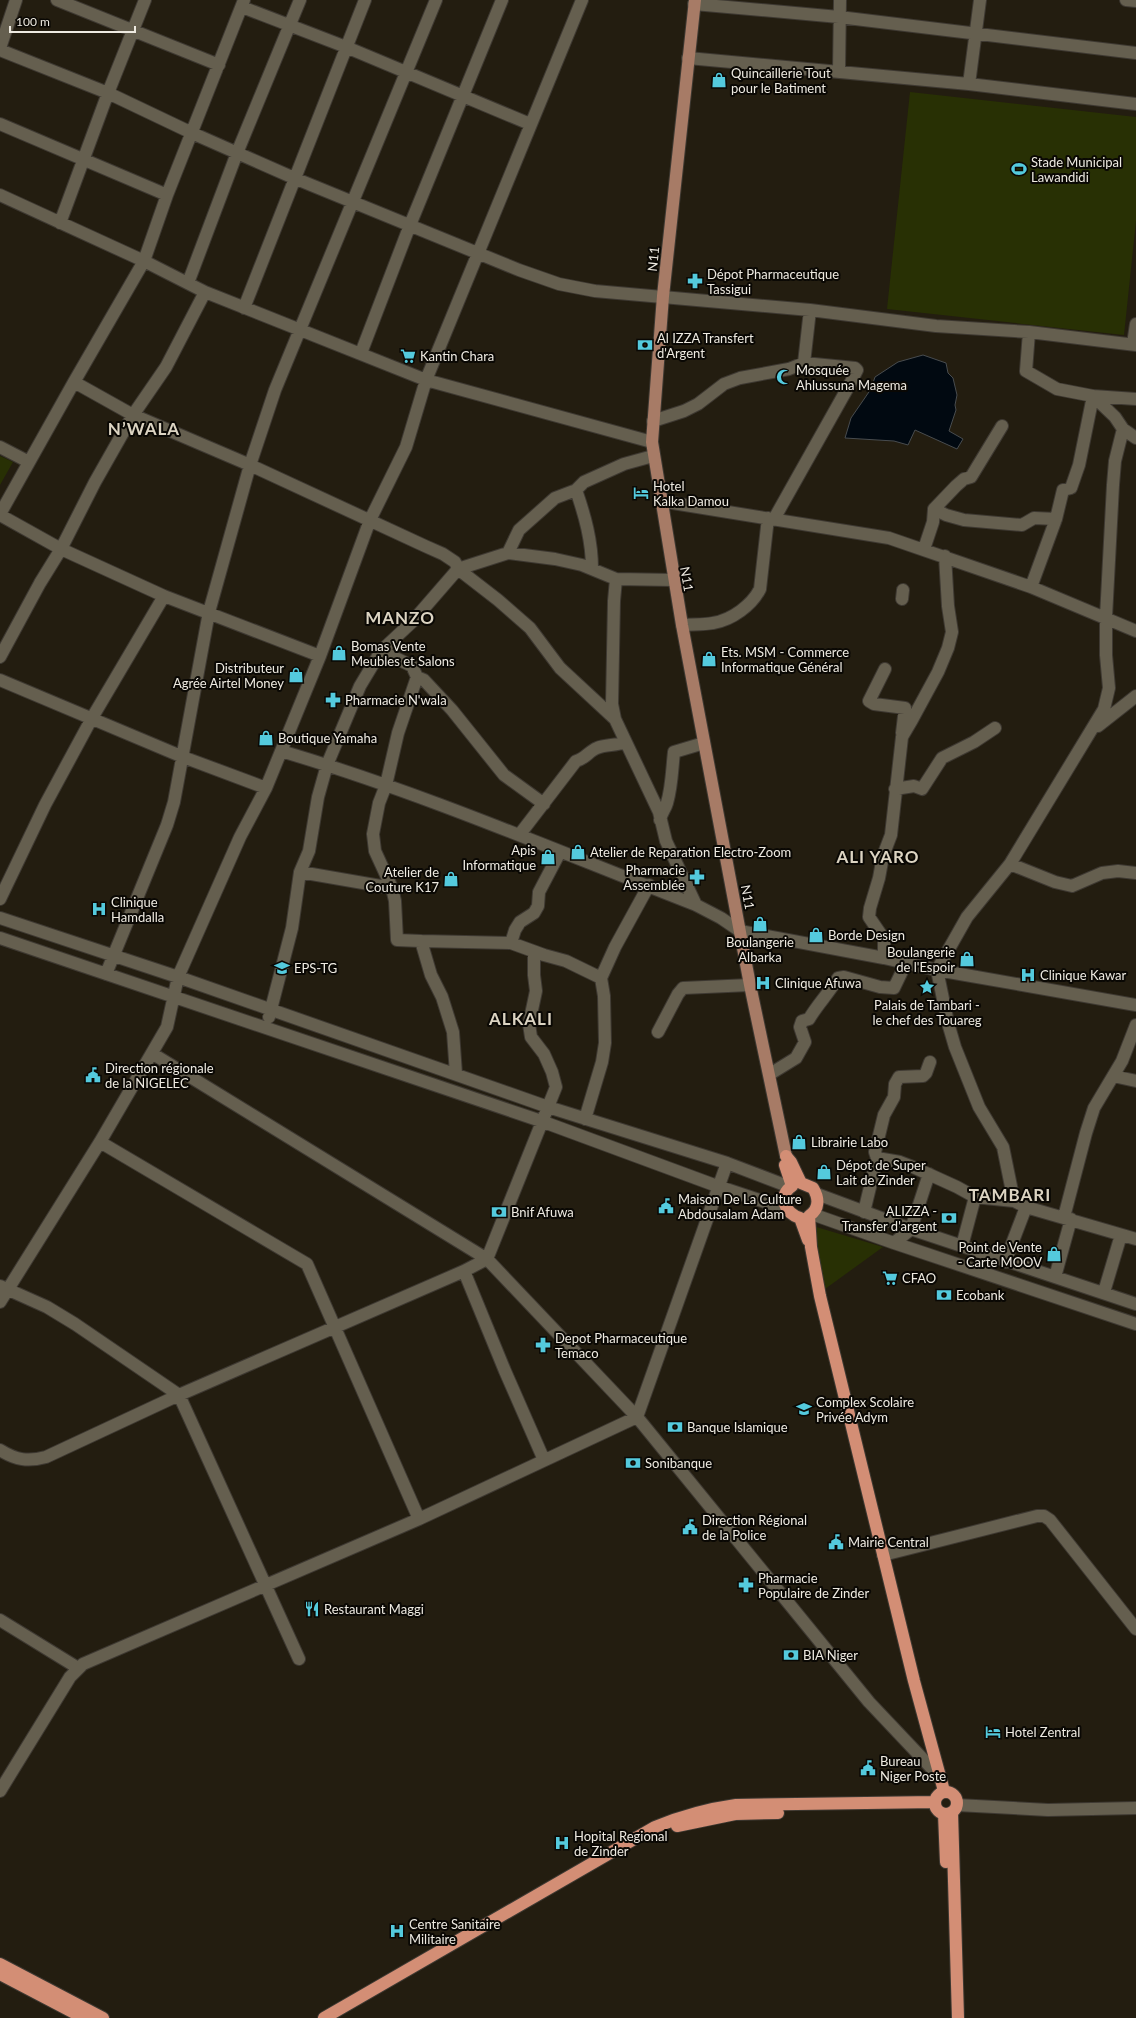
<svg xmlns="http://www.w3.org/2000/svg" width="1136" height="2018" font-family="Lato,sans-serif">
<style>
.green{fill:#283004}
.water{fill:#010911;stroke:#484c4f}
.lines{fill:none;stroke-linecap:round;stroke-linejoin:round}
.minor-casing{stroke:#3e3932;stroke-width:14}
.major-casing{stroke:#3e3932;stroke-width:14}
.highway-casing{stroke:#3e3932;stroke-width:14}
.minor{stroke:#655f4f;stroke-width:12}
.major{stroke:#a77b66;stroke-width:12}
.highway{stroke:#d38e75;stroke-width:12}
.labels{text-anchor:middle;stroke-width:4;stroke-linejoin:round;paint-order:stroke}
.poi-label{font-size:13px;fill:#eeeae1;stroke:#0a0804;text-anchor:start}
.street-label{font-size:13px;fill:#eeeae1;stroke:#0a0804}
.district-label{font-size:17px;font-weight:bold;letter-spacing:1px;fill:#dcd4c2;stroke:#0a0804}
</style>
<rect width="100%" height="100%" fill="#231d10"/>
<path class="green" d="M910,92L1136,117V221L1124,335L887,309Z
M0,456L13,462L0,485Z
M813,1226L883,1247L825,1289Z"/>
<path class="water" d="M923,355L946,363L948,373L953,378L957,395L955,405L956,410L949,431L963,439L957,449L915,430L908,445L894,441L845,438L851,418L871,389L875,377L898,362Z"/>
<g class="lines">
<g class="minor-casing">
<path id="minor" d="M57,0L219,65
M1126,0L1136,1
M694,4L839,17L1136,53
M242,7L346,47L530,124
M0,48L16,0
M0,50L108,93L192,133L294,178L519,270L559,284L595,291L810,310L936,326L1029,332L1136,345
M688,58L969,84L1136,104
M839,71L840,0
M969,84L980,0
M0,124L167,195
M0,195L144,261L205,292L426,380L652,442
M60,223L108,93L145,0
M188,283L237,153L300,0
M244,308L365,0
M1133,344L1136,324
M361,353L410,225L502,0
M804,363L810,310
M74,382L133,415L250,465L425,546L443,554L455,562L458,569L498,600L530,628L560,668L615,719L659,812L666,841L696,905
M653,421L684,411L698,404L724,384L740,378L789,369L804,363L855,368L857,370L851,382L774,519
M1123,429L1136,438
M0,447L29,462
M576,490C585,516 592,541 592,569
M660,501L889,538L1031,587L1136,631
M934,509L946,515L964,520L1022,525L1034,518L1056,519
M0,514L74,382L144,261L167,195L244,0
M0,515L61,549L164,596L320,656
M924,549L933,522L934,509L956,486L964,479L971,477L1002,426
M508,553L519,530L555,498L576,490L584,482L624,464L653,456
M1031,587L1056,519L1063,490L1071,488L1079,465L1093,396L1136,399
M902,599L903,590
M682,625C692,624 703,625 713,623C732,620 752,605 760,589L768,518
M381,651L412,666L417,677L398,733L386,785L379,803L373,834L375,851L392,888L395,901L397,940L421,941L431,975L442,997L453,1032L456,1074
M0,657L40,583L61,549L95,482L133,415L166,367L205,292
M885,669L869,701L874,704L905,708L902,733
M417,677L424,680L452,710L504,775L544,804
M0,680L183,757L266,788
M615,719L612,704L614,601L616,579
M1098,726L1136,696
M281,751C423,793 559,852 696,905L721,918L740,931L884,958L937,970L1136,1005
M895,789L914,786L922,789L942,758L974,742L995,728
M660,820C662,811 665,810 667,803C672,786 672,769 674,752L704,743
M520,834L576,761C585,759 589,751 597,748C606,744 616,746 625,742
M1010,864L1055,882L1072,886L1102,873L1118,871L1136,873
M300,872L392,888
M0,899L45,805L92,718L164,596
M0,918L178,977L548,1107L727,1163L790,1187
M0,938L541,1121L717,1186L786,1209
M421,941L511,943L515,930L520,922L534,913L538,906L539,892L560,852
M511,943L544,955L566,961L601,978
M884,958V939L869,917L870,908L879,878L883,856L891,835L902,737L912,720L938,672L948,648L952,632L948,606L945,556
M106,974L167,825L174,802L209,612L250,465L275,390L436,0
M269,1017L292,928L300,872L309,851L318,797L327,765L360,686L381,651L412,622L458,569L508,553L555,559L582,565L616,579L673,580
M658,1032L678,994L683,988L750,985
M153,1054L487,1259L637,1417L869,1702L940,1777
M770,1074L796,1058L805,1042L800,1027L802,1021L809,1019C817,1005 829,993 838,978L844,977L880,987L894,988L906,963
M1113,1076L1136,1081
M585,1119L602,1062L605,1043L604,996L601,978L615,947L649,885
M100,1142L307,1264L419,1519
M877,1158L900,1162L913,1167L957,1187L975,1197L1014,1201L1026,1207L1136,1239
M817,1194L911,1229L1136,1304
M1014,1201L1003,1147L979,1107L955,1047L948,1023L937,970L967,917L1010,864L1104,709L1109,688L1106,655V617L1113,485L1115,461L1123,429L1115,417L1093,396L1057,389L1026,371L1029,332
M864,1212L877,1158L875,1152L884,1115L894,1097L895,1084L899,1077L923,1076L926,1073L930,1062
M812,1214L894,1243L1136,1324
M1064,1217L1086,1133L1094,1108L1122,1061L1136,1025
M894,1243L911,1229L929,1174
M962,1246L975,1197
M1005,1262L1026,1207
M464,1271L505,1371L544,1460
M1055,1277L1071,1219
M0,1286L47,1307L75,1324L179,1395L299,1659
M1104,1292L1121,1235
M0,1302L100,1142L167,1027L178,977L240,837L266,788L320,656L370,520L406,447L426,380L582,0
M0,1450C16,1460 28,1462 46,1457L179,1395L464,1271L487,1259L556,1087L552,1072L544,1054L531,1037L529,1024L536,991L534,975V952
M883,1555L1037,1516H1044L1050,1520L1136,1629
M0,1620L78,1668
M0,1791L70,1677L83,1664L419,1519L637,1417L727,1163
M957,1805L1048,1810L1136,1808"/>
</g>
<g class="major-casing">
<path id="major" d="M695,0L663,296L652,442L682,625L750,985L786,1156"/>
</g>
<g class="highway-casing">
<path id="highway" d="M786,1156L791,1162L801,1183L813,1188C819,1198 820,1209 809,1216L811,1247L820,1296L914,1681L944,1791
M785,1165L792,1186C777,1196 785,1213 800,1218L808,1240
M935 1803a11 11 0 1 1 22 0a11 11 0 1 1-22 0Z
M952,1812L958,2018
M944,1814L946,1862
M677,1826L735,1814L778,1813
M0,1964L103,2018
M0,1974L84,2018
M324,2018L655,1827C682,1816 707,1809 736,1805L935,1802"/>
</g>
<use href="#minor" class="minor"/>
<use href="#major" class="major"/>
<use href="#highway" class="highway"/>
</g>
<defs>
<g id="shop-bare" transform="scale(1.2)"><path d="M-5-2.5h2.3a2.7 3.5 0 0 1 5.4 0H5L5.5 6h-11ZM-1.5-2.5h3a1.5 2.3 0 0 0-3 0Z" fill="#54cadd" stroke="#0a0804" stroke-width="2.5" paint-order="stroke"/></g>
<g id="stadium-bare" transform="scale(1.2)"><path d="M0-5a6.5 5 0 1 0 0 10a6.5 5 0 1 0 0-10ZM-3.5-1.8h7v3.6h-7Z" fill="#54cadd" stroke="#0a0804" stroke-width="2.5" paint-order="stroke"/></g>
<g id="pharmacy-bare" transform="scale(1.2)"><path d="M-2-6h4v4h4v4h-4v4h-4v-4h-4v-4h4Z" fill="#54cadd" stroke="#0a0804" stroke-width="2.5" paint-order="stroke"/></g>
<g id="bank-bare" transform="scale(1.2)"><path d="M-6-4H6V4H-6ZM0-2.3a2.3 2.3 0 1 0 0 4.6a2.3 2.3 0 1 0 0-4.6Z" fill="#54cadd" stroke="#0a0804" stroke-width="2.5" paint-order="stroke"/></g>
<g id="supermarket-bare" transform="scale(1.2)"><path d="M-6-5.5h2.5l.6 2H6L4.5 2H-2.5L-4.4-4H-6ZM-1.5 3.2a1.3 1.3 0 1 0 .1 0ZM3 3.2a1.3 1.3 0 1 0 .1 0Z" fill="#54cadd" stroke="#0a0804" stroke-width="2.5" paint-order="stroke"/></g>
<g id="mosque-bare" transform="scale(1.2)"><path d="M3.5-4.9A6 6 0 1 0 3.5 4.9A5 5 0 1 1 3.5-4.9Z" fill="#54cadd" stroke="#0a0804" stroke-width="2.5" paint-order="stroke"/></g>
<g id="hotel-bare" transform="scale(1.2)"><path d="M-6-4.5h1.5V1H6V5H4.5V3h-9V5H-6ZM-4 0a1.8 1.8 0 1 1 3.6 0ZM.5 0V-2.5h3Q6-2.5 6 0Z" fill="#54cadd" stroke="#0a0804" stroke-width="2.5" paint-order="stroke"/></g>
<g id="hospital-bare" transform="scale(1.2)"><path d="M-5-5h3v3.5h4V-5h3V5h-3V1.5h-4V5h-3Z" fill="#54cadd" stroke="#0a0804" stroke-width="2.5" paint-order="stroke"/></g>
<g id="school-bare" transform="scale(1.2)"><path d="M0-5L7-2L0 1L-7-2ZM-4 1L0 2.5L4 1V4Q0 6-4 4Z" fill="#54cadd" stroke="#0a0804" stroke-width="2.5" paint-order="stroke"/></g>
<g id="sight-bare" transform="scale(1.2)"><path d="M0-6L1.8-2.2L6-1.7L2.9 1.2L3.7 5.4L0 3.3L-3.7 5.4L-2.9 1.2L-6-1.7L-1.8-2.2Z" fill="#54cadd" stroke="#0a0804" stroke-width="2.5" paint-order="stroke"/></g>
<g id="civic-bare" transform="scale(1.2)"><path d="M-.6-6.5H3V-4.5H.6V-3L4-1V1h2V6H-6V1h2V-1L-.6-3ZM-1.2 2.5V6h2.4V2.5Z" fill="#54cadd" stroke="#0a0804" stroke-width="2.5" paint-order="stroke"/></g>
<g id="restaurant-bare" transform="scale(1.2)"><path d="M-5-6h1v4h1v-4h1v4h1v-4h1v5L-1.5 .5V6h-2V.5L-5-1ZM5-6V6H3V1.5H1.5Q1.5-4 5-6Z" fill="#54cadd" stroke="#0a0804" stroke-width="2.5" paint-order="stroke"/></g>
</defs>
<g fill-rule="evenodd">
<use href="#shop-bare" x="719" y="80"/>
<use href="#stadium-bare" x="1019" y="169"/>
<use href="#pharmacy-bare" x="695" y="281"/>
<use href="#bank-bare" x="645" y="345"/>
<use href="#supermarket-bare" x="408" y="356"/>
<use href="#mosque-bare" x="784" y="377"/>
<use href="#hotel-bare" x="641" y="493"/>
<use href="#shop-bare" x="339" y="653"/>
<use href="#shop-bare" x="709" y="659"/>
<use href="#shop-bare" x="296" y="675"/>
<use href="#pharmacy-bare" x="333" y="700"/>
<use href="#shop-bare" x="266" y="738"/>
<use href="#shop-bare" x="578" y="852"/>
<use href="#shop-bare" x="548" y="857"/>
<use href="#pharmacy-bare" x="697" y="877"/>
<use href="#shop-bare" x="451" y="879"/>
<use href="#hospital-bare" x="99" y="909"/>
<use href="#shop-bare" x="760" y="924"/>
<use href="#shop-bare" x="816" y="935"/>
<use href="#shop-bare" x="967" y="959"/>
<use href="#school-bare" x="282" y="968"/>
<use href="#hospital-bare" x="1028" y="975"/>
<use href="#hospital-bare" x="763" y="983"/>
<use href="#sight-bare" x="927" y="987"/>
<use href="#civic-bare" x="93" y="1075"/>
<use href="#shop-bare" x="799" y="1142"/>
<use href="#shop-bare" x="824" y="1172"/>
<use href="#civic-bare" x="666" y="1206"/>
<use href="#bank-bare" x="499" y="1212"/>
<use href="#bank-bare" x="949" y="1218"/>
<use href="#shop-bare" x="1054" y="1254"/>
<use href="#supermarket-bare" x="890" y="1278"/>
<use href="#bank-bare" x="944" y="1295"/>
<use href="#pharmacy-bare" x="543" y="1345"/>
<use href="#school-bare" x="804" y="1409"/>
<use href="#bank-bare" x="675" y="1427"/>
<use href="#bank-bare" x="633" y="1463"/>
<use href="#civic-bare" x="690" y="1527"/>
<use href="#civic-bare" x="836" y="1542"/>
<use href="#pharmacy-bare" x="746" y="1585"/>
<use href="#restaurant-bare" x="312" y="1609"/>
<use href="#bank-bare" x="791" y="1655"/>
<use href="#hotel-bare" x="993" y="1732"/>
<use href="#civic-bare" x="868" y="1768"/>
<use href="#hospital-bare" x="562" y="1843"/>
<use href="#hospital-bare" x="397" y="1931"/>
</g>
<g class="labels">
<g class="poi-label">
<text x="731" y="78">Quincaillerie Tout<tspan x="731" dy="15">pour le Batiment</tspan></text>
<text x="1031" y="167">Stade Municipal<tspan x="1031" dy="15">Lawandidi</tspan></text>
<text x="707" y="279">Dépot Pharmaceutique<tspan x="707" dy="15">Tassigui</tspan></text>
<text x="657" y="343">Al IZZA Transfert<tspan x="657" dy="15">d'Argent</tspan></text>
<text x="420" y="361">Kantin Chara</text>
<text x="796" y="375">Mosquée<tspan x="796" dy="15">Ahlussuna Magema</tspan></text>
<text x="653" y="491">Hotel<tspan x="653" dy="15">Kalka Damou</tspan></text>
<text x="351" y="651">Bomas Vente<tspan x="351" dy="15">Meubles et Salons</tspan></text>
<text x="721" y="657">Ets. MSM - Commerce<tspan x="721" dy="15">Informatique Général</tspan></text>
<text x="284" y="673" text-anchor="end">Distributeur<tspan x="284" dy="15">Agrée Airtel Money</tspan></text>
<text x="345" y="705">Pharmacie N'wala</text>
<text x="278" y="743">Boutique Yamaha</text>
<text x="536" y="855" text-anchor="end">Apis<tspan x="536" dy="15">Informatique</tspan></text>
<text x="590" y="857">Atelier de Reparation Electro-Zoom</text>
<text x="685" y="875" text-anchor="end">Pharmacie<tspan x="685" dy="15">Assemblée</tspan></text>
<text x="439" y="877" text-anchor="end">Atelier de<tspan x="439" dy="15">Couture K17</tspan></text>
<text x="111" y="907">Clinique<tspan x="111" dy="15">Hamdalla</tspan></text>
<text x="828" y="940">Borde Design</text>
<text x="760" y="947" text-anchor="middle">Boulangerie<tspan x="760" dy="15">Albarka</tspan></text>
<text x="955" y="957" text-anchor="end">Boulangerie<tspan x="955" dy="15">de l'Espoir</tspan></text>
<text x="294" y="973">EPS-TG</text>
<text x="1040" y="980">Clinique Kawar</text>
<text x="775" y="988">Clinique Afuwa</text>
<text x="927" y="1010" text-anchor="middle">Palais de Tambari -<tspan x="927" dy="15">le chef des Touareg</tspan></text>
<text x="105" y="1073">Direction régionale<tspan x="105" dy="15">de la NIGELEC</tspan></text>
<text x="811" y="1147">Librairie Labo</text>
<text x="836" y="1170">Dépot de Super<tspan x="836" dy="15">Lait de Zinder</tspan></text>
<text x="678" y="1204">Maison De La Culture<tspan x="678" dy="15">Abdousalam Adam</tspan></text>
<text x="937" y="1216" text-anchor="end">ALIZZA -<tspan x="937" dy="15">Transfer d'argent</tspan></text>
<text x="511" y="1217">Bnif Afuwa</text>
<text x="1042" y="1252" text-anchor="end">Point de Vente<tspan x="1042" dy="15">- Carte MOOV</tspan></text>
<text x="902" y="1283">CFAO</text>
<text x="956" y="1300">Ecobank</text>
<text x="555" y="1343">Depot Pharmaceutique<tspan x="555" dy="15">Temaco</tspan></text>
<text x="816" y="1407">Complex Scolaire<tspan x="816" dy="15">Privée Adym</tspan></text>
<text x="687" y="1432">Banque Islamique</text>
<text x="645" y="1468">Sonibanque</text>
<text x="702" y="1525">Direction Régional<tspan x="702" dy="15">de la Police</tspan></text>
<text x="848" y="1547">Mairie Central</text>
<text x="758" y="1583">Pharmacie<tspan x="758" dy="15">Populaire de Zinder</tspan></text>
<text x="324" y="1614">Restaurant Maggi</text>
<text x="803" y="1660">BIA Niger</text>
<text x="1005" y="1737">Hotel Zentral</text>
<text x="880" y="1766">Bureau<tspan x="880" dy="15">Niger Poste</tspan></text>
<text x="574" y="1841">Hopital Regional<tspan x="574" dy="15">de Zinder</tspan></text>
<text x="409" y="1929">Centre Sanitaire<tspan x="409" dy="15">Militaire</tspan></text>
</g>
<g class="street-label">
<text transform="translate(653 259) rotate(-84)" y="5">N11</text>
<text transform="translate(687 579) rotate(80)" y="5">N11</text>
<text transform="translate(748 897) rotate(79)" y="5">N11</text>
</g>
<g class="district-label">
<text x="144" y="435">N’WALA</text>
<text x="400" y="624">MANZO</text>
<text x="878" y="863">ALI YARO</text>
<text x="521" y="1025">ALKALI</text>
<text x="1010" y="1201">TAMBARI</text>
</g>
</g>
<path d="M10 26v6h125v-6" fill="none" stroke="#eeeae1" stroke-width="2"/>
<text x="16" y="26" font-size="12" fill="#eeeae1" stroke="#0a0804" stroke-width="3" paint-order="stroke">100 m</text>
</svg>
